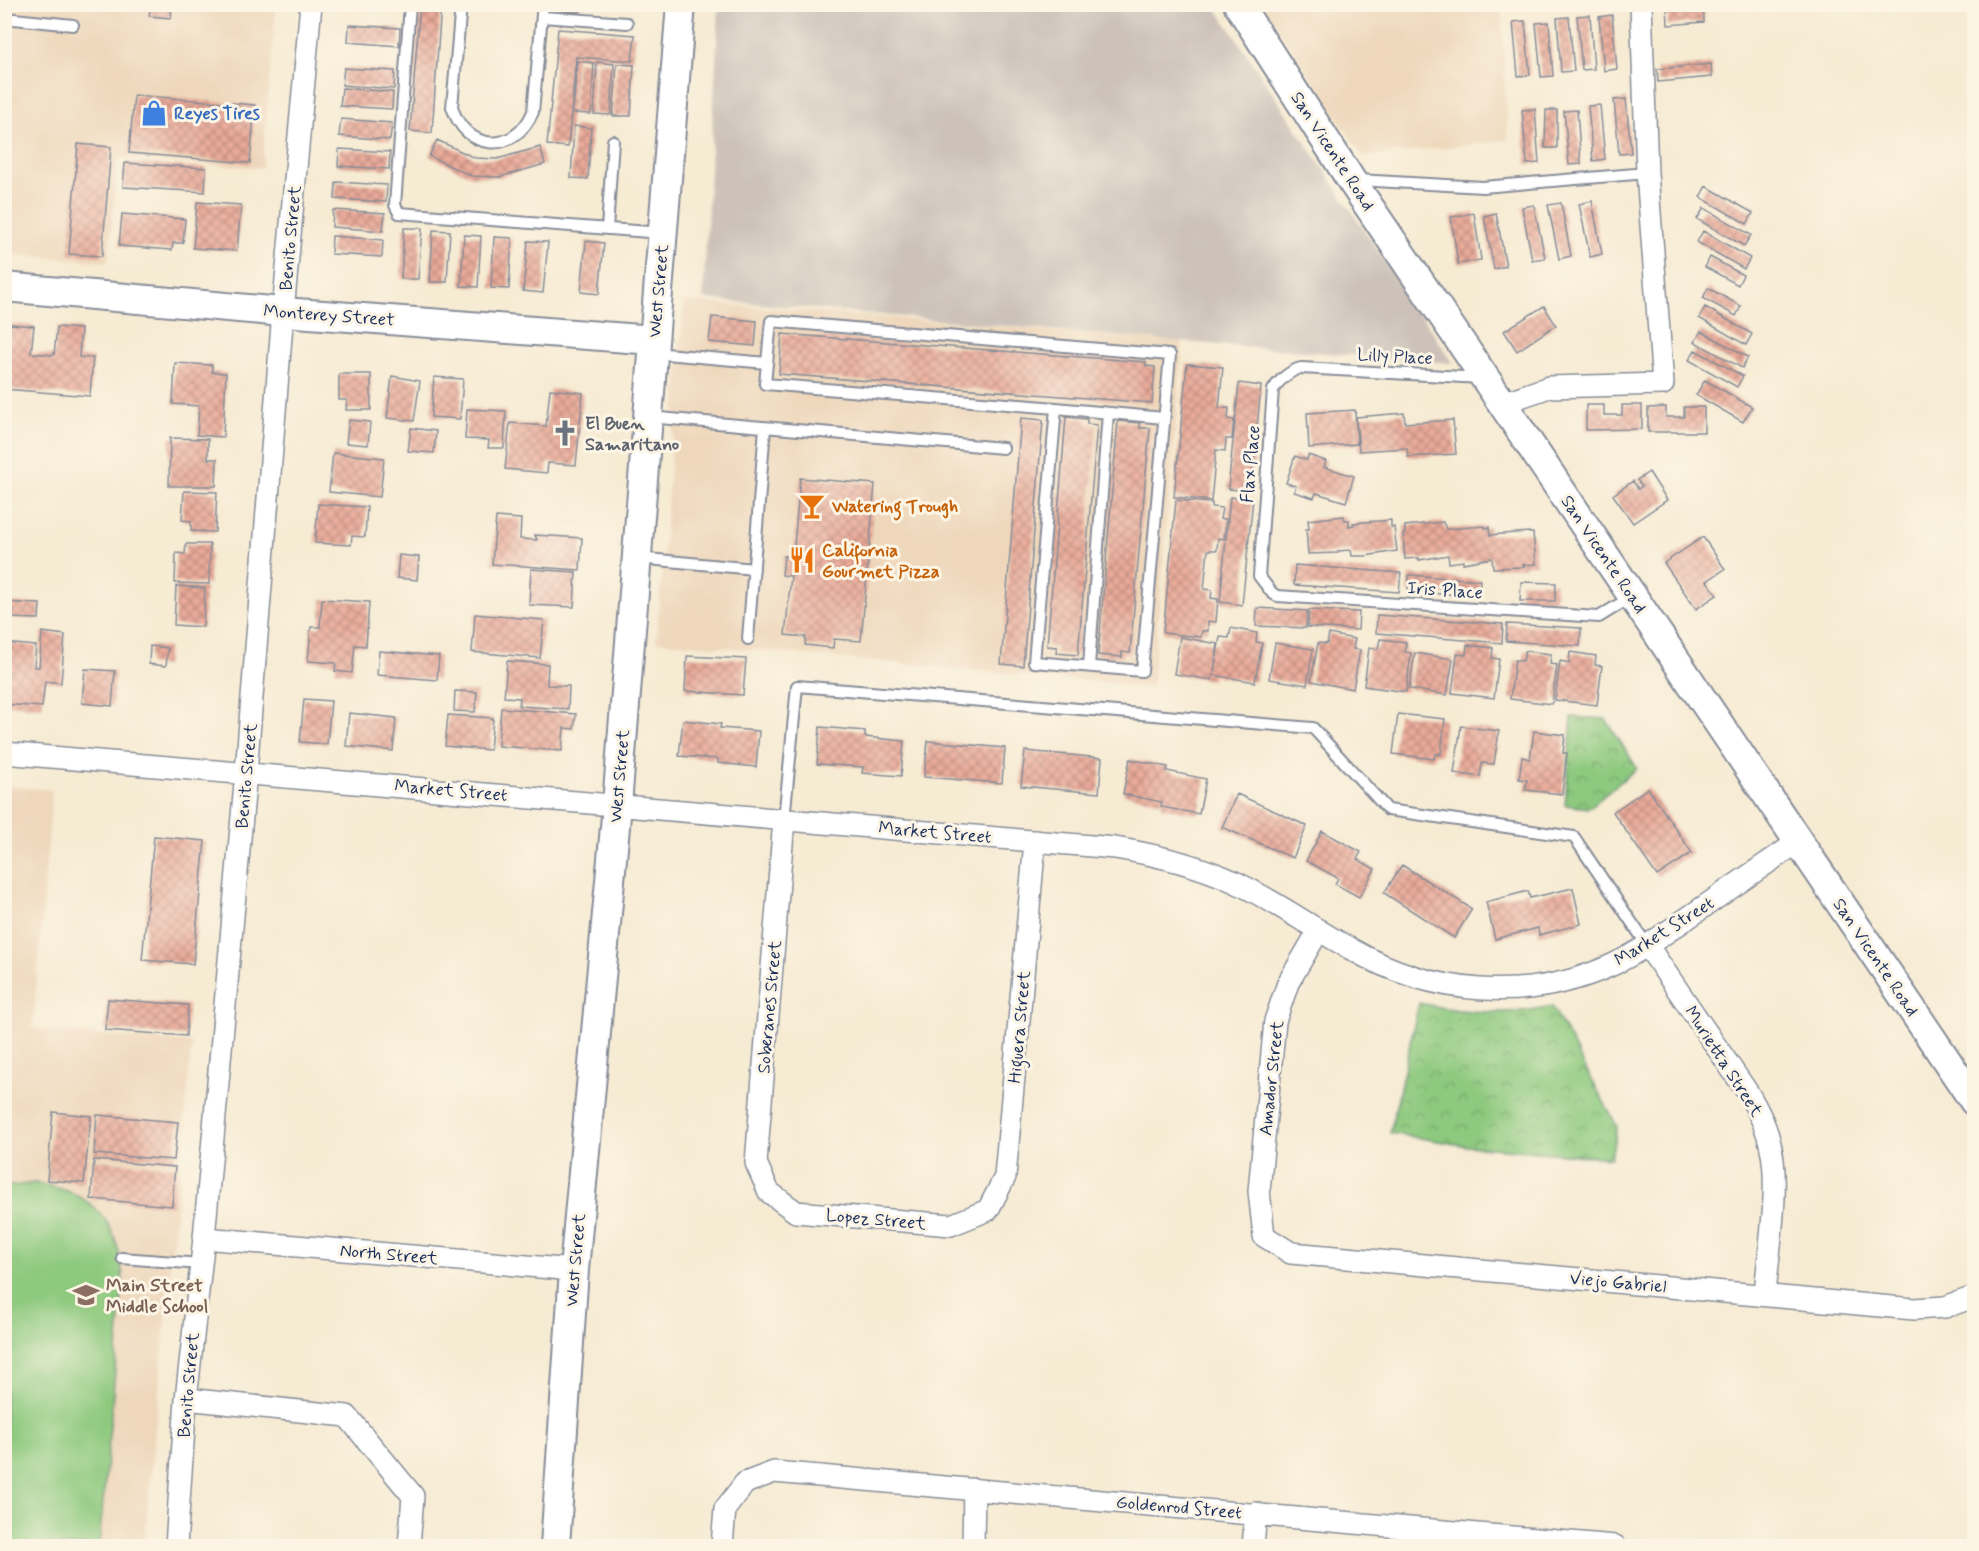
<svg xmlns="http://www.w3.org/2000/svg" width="1979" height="1551" font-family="Mynerve,sans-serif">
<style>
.built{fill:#eed7bb}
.industrial{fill:#ccc2b9}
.grass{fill:#8dc97e;stroke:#547c6e;stroke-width:1.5}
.park{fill:url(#park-crowns);stroke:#547c6e;stroke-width:1.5}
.building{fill:url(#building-cross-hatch)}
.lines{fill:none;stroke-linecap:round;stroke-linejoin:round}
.lane-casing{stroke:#888d98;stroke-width:14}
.street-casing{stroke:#888d98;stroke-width:24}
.secondary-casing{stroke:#888d98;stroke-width:32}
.lane{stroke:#fff;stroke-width:10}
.street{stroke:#fff;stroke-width:21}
.secondary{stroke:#fff;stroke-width:28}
.labels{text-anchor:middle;stroke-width:6;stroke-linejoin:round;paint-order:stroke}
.shop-label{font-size:18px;font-weight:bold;fill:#366cbe;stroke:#fcf5e5;text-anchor:start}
.street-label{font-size:18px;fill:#1b2f5e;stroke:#fcf5e5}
.worship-label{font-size:18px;font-weight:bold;fill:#5b616d;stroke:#fcf5e5;text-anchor:start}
.food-label{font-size:18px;font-weight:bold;fill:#c56008;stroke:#fcf5e5;text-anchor:start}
.education-label{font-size:18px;font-weight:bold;fill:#785e54;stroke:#fcf5e5;text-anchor:start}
</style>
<defs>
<pattern id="park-crowns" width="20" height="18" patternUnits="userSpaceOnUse" patternTransform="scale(1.5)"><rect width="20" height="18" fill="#8dc97e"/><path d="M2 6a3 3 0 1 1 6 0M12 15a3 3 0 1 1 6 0" fill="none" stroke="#72a46a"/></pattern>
<pattern id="building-cross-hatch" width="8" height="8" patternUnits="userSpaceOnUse" patternTransform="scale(1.5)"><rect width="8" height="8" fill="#eaaa99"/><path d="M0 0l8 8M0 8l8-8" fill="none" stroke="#bd8b80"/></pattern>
</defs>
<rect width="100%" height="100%" fill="#fcf5e5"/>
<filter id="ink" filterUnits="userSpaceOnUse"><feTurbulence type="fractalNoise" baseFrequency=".0167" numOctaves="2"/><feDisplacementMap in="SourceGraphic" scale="12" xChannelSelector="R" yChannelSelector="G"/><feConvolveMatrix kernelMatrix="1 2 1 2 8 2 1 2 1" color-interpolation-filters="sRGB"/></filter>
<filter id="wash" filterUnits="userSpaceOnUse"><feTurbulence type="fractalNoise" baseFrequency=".008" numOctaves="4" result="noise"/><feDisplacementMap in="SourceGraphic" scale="24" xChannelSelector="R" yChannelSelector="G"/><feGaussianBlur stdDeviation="1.35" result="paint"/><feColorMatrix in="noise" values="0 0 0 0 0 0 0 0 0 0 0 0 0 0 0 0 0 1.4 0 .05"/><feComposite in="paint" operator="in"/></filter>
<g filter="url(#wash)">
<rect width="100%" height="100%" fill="#f6ebd3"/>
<path class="built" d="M4,5H276L262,168L118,158L108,262L5,254Z
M1262,5H1501L1508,140L1363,157Z
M684,301L1183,342L1152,687L656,641Z
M4,786L52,790L33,1029L192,1043L144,1546H5Z"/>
<path class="industrial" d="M719,5H1214L1453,363L1183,342L703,299Z"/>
<path class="grass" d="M35,1183C95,1192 120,1222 123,1283L99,1546H5V1187Z"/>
<path class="park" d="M1572,717L1606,719L1637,768L1589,808L1565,805Z
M1419,1003C1463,1013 1508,1016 1552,1006L1617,1126L1611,1158L1467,1146L1390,1133Z"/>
<g id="blocks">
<path class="building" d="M101,4H122V10L101,8Z
M151,4H172L171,18L149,16Z
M420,4H441L432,133L410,131Z
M561,4H581L580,12L561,11Z
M1667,4H1703L1704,22L1668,25Z
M1590,15L1594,69L1582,70L1577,16Z
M1612,15L1617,69L1604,71L1599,17Z
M1569,17L1574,71L1561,72L1557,18Z
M1525,21L1530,75L1518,76L1513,22Z
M1549,22L1553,76L1541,77L1536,23Z
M349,25L400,28L399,46L348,42Z
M558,29L635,35L632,61L576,57L568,147L547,145Z
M577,61L594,63L591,114L573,113Z
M597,62L614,64L611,115L594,114Z
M617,64L634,65L631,116H613Z
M1711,64L1712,77L1658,82L1657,69Z
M344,68L395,71L394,89L342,85Z
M342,88L393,92L392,109L340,106Z
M134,95L255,105L250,163L129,153Z
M1626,99L1631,153L1619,154L1614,100Z
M1600,105L1605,159L1593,161L1588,106Z
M1535,109L1539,163L1527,164L1522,110Z
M1546,110H1557V148H1545Z
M1577,110L1581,164L1569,165L1564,111Z
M341,119L392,123L390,140L339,136Z
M574,126L591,128L588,179L571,178Z
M437,140L475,158L497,159L540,147L545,164L500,177L471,176L429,156Z
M78,144L111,147L102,256L69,254Z
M339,149L390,152L389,169L338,166Z
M125,163L206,168L205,192L123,187Z
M336,182L387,185L386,202L335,199Z
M1706,186L1753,213L1747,224L1700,197Z
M1592,201L1602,254L1590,257L1579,204Z
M197,202L241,205L237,251L193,248Z
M1561,203L1571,256L1559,259L1548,205Z
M1534,205L1545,258L1532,260L1522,207Z
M1704,208L1751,235L1744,246L1697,219Z
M333,210L385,213L383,231L332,227Z
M1474,213L1481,260L1458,264L1451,217Z
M1496,213L1506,266L1494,269L1484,216Z
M122,214L185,219L183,243H173L172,250L119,246Z
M404,228H422L418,279H401Z
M433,230L450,231L447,282H430Z
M1703,231L1750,258L1744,269L1697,242Z
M464,235L481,236L478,287L461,286Z
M332,236L383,240L382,257L331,254Z
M494,237L512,238L509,289L491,288Z
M528,241L548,242L543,293L523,291Z
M586,241L604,243L599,294L581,292Z
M1710,257L1743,275L1738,285L1705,267Z
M1708,288L1741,306L1736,316L1703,298Z
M1544,306L1556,325L1517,351L1504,331Z
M1705,307L1752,334L1746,345L1699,318Z
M712,317L757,321L755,346L709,342Z
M10,324L34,326L31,353L54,355L57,327L81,329L79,357L93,358L90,396L4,389V351L8,352Z
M1701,331L1748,357L1742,368L1695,342Z
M782,334L1146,362V366L1155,367L1152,403L779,374Z
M1695,350L1743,376L1737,387L1689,360Z
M175,363L212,365V372L226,373L223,437L197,435L199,406L173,404Z
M1187,364L1223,367L1219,408H1229L1228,419L1234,420L1232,439H1226L1225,451L1216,450L1211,501L1174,497Z
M339,374H371V410H346L347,400H339Z
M392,376L420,381L414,421L387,418Z
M434,377L463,379L460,419L431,417Z
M1705,380L1752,407L1743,422L1696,395Z
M1239,383L1261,386L1251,491L1228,489Z
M550,389L583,393L576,465L548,463L547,473L505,469L510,423L546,426Z
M1586,405H1604V415H1622V405H1642V429L1586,430Z
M1666,407V417H1684V407H1704V432H1648V408Z
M467,409L506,411L504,448H488L489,440L465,439Z
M1355,410L1357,444L1309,448L1307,413Z
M1404,413L1405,423L1453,420L1456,454L1408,457L1407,448L1359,451L1356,417Z
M1066,417L1087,419V424L1097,425L1078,655L1056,653L1057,647L1047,646Z
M1021,418L1043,420L1023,666L1001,664Z
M349,420L370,422L368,445L346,443Z
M1118,421L1140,423V428H1150L1130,653L1122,652V657L1098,655Z
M411,428L436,431L434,453L408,451Z
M170,438L208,439V459H217L216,486H169Z
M333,453L384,458L380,497L329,492Z
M1308,455L1326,461L1324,467L1354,476L1346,502L1316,493L1314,498L1294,492L1296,486L1286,483L1295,456L1307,460Z
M1649,472L1667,500L1633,523L1613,495L1633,481L1638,489L1642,486L1637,480Z
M800,478L875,484L861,641L834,639L833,648L805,645L806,637L785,635L791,576L782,575L784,556L793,557Z
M184,491L217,492L215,532L191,531V521L182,520Z
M1230,497L1253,499L1242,605L1220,602Z
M1176,500L1212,503V507L1222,508L1220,519H1226L1224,539L1218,538L1217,550H1208L1204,589L1212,590L1211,598L1218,599L1216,622L1208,621V631H1202L1201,637L1163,633Z
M318,504L367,507L365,537L352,536L351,545L315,543Z
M1344,516L1345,520H1349V526L1354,525L1353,523L1391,520V527H1394L1397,551L1365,556H1352L1351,550L1338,551V553L1308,554L1306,529H1309L1308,520Z
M496,517L521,519L520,539L537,540L535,535L582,538L580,570L492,564Z
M1443,522L1446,529L1485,526V528L1489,527L1490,535L1529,532V533H1533L1536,564L1523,565L1524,567L1493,568L1492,558L1463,563V561L1449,563L1448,555L1419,560V558L1405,559L1403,534L1405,533V526Z
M1703,537L1725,569L1707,581L1717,595L1696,609L1664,563Z
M186,544H210L209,584L175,583L176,553L185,554Z
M399,555L419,557L417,580L397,578Z
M1295,565L1401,573L1399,592L1294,585Z
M531,569L576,572L574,607L529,605Z
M1409,575L1480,580L1479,596L1408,592Z
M1521,582L1556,583L1555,601H1520Z
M176,586L205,588L203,627L174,625Z
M322,599L369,602L366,646L355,645L352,673L335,671L336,663L308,661L311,627H320Z
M4,602L40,604L39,619L8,618L7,631H4Z
M1257,608L1307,611L1306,628L1256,626Z
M1309,610L1359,612L1358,630L1308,627Z
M475,614L544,620L540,658L472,652Z
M1377,615L1503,624L1502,643L1376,633Z
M1507,624L1581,628L1580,646L1506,641Z
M1231,628L1257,633L1256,642L1262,643L1255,682L1213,675L1212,680L1174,674L1180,637L1218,644L1214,671L1220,637L1229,638Z
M42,632L65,635L61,683L45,681L42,707L4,704V643L36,646L34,667H39Z
M1329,634L1355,639L1353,649L1360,650L1353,689L1311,681L1318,643L1327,644Z
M1380,639L1406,642L1405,652L1411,653L1406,692L1364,686L1369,648L1378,649Z
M1275,643L1313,649L1307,685L1269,679Z
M1467,645L1493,648L1492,658L1499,659L1494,698L1452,693L1457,654L1466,655Z
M150,646L168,648L166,666L149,664Z
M379,651L439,656L437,680L377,675Z
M1525,651L1551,654L1550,664L1557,665L1552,704L1510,699L1515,660L1523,661Z
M1570,652L1596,656L1595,665L1602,666L1597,705L1555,700L1560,661L1569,663Z
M1415,653L1453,659L1447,695L1409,689Z
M687,656L746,659L743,695L685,691Z
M507,661L548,664L547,685L569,686L568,709L519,706L520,698L504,697Z
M85,669L115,671L112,706L82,703Z
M455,691L477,692L475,712L454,711Z
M304,699L331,701L327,744L300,742Z
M501,708L576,714L574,729L564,728L562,751L498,746Z
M349,713L396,718L393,751L346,746Z
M1398,714L1445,719L1441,754H1435L1434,759L1393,754Z
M448,715L493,718L490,750L445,746Z
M683,720L721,724L720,728L759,731L756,767L718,763V759L679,756Z
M1461,726L1499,731L1494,764L1482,763L1480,777L1454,773Z
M820,727L865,731V737L904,741L901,776L862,773L863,767L817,764Z
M1534,731L1565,735L1563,753H1567L1562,794L1525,790L1527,780L1519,779L1522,757L1530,759Z
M928,741L1005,748L1002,783L924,777Z
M1025,751L1102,758L1099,793L1021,786Z
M1130,759L1168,767L1167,771L1206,779L1199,814L1161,807L1162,802L1123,794Z
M1648,788L1692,853L1657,876L1613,812Z
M1237,794L1307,826L1293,858L1222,827Z
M1322,831L1361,852L1357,859L1375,869L1359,897L1335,884L1338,878L1306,861Z
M154,836L205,841L193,964L142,960Z
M1402,865L1472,909L1454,938L1384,893Z
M1573,888L1581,924L1539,935L1538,928L1495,939L1486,902L1528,891L1530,898Z
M108,999L188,1005L186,1036L105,1030Z
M53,1112L91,1116L84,1183L47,1180Z
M97,1115L178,1122L174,1160L94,1154Z
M94,1160L175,1167L172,1206L91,1199Z"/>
</g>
</g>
<g filter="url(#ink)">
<use href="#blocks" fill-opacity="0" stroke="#888d98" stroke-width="1.5"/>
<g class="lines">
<g class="lane-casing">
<path id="lane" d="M410,4L395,205L399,213L662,233
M461,4L452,107C466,152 514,155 533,112L543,4
M542,17L627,23
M4,18L73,25
M1357,180L1483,187L1647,173
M607,229L613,141
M654,353L767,363
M1481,378L1301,368C1291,370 1278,381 1273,390L1259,576L1272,593L1277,596L1599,617L1631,597
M1056,408L765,384L771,321L1170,355L1142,671L1034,662L1056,408L1164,418
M648,417L1003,448
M637,558L754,569
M748,639L765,428
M1089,666L1108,413
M784,820L797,686L1313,728L1388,810L1574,837L1647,945
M122,1258L201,1264"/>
</g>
<g class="street-casing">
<path id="street" d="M1503,403L1549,387L1663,384L1647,173L1641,4
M4,753L1115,848C1157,855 1199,865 1237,883C1277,902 1312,928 1351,949C1431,995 1527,1004 1612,965C1640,952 1664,934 1689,917C1725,892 1761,867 1798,842
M784,820L756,1163L769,1192L796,1212L951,1225L988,1210L1005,1177L1035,841
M1319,930L1288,983L1275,1021L1259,1191L1264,1236L1291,1253L1914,1309L1945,1307L1974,1297
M1647,945L1748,1093C1758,1110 1767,1127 1771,1148C1780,1188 1768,1253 1765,1295
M204,1238L574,1270
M186,1399L347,1416L413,1496L409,1546
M176,1546L186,1399L204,1238L246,772L283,312L311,4
M722,1546L725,1509L745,1483L774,1472L1615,1546
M973,1546L974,1489
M1253,1546L1256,1513"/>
</g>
<g class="secondary-casing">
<path id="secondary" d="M1238,4L1351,180L1974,1101
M4,287L283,312L654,340
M555,1546L574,1270L617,805L681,4"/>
</g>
<use href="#lane" class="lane"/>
<use href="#street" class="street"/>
<use href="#secondary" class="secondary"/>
</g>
</g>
<defs>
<g id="shop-bare" transform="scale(2.07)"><path d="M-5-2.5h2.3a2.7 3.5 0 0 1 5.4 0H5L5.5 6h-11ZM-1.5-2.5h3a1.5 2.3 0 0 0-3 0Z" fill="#3f7fe0" stroke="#fcf5e5" stroke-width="2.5" paint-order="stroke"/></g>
<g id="church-bare" transform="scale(2.07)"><path d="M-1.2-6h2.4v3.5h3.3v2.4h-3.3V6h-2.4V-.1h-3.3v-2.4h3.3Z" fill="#6b7280" stroke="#fcf5e5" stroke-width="2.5" paint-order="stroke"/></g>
<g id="bar-bare" transform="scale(2.07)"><path d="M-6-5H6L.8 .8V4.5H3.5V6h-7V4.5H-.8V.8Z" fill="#e8710a" stroke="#fcf5e5" stroke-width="2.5" paint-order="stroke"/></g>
<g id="restaurant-bare" transform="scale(2.07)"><path d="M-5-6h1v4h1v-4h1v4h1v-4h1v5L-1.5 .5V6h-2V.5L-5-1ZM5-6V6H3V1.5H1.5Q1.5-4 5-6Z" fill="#e8710a" stroke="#fcf5e5" stroke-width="2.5" paint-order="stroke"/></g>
<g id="school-bare" transform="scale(2.07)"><path d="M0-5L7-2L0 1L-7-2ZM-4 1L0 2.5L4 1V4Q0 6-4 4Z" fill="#8d6e63" stroke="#fcf5e5" stroke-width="2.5" paint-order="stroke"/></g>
</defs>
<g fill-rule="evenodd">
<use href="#shop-bare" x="154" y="113"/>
<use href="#church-bare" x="565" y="433"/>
<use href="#bar-bare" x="812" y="506"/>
<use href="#restaurant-bare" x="802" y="560"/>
<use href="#school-bare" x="86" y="1295"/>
</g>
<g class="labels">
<g class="shop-label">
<text x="174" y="119">Reyes Tires</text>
</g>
<g class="street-label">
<text transform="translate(1333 151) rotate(57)" y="6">San Vicente Road</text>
<text transform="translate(290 238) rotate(-85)" y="6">Benito Street</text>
<text transform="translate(658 291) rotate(-85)" y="6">West Street</text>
<text transform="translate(329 315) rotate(4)" y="6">Monterey Street</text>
<text transform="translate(1395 356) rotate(3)" y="6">Lilly Place</text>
<text transform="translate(1250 464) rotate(-85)" y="6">Flax Place</text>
<text transform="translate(1604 554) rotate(56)" y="6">San Vicente Road</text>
<text transform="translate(1445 590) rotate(4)" y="6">Iris Place</text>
<text transform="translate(246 776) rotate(-85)" y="6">Benito Street</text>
<text transform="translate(619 776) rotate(-85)" y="6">West Street</text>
<text transform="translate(451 790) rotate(5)" y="6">Market Street</text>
<text transform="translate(935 832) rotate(5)" y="6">Market Street</text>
<text transform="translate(1664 931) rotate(-32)" y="6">Market Street</text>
<text transform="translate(1876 957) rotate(56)" y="6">San Vicente Road</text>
<text transform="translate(769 1007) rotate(-85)" y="6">Soberanes Street</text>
<text transform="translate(1019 1027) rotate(-85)" y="6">Higuera Street</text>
<text transform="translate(1724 1061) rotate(57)" y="6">Murietta Street</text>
<text transform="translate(1271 1078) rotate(-84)" y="6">Amador Street</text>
<text transform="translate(876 1219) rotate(5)" y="6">Lopez Street</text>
<text transform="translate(389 1254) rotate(5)" y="6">North Street</text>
<text transform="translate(575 1260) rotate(-85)" y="6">West Street</text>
<text transform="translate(1618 1282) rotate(5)" y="6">Viejo Gabriel</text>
<text transform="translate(188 1385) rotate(-85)" y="6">Benito Street</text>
<text transform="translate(1179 1507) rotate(5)" y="6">Goldenrod Street</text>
</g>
<g class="worship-label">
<text x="585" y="429">El Buen<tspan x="585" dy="21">Samaritano</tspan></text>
</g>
<g class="food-label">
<text x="832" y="512">Watering Trough</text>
<text x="822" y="556">California<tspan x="822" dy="21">Gourmet Pizza</tspan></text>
</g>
<g class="education-label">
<text x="106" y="1291">Main Street<tspan x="106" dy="21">Middle School</tspan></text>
</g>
</g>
<rect width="1979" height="1551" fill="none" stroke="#fcf5e5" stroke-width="24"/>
</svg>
